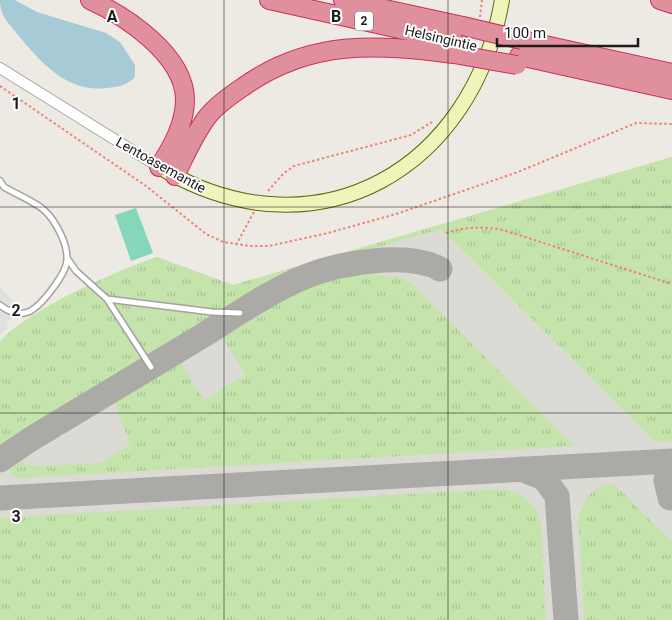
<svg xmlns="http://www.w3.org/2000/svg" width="672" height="620" font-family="Roboto,sans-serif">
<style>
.airport{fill:#dcdad4}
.grass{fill:url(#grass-tufts)}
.pitch{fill:#86d6ba}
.parking{fill:#e0e0e0}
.water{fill:#a6cbd7}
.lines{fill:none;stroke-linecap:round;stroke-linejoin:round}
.taxiway{stroke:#acaaa6;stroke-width:25}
.lane-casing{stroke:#a3a3a3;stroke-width:8}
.street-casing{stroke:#a3a3a3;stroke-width:12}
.secondary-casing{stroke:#5d6a0d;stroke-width:16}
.highway-casing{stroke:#ca3160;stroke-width:20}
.path{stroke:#ee8472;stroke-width:2;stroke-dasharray:2.5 2.5;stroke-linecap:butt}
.lane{stroke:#fff;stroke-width:5}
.street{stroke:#fff;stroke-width:10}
.secondary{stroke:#eff4ba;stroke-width:14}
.highway{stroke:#df909c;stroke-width:18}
.highway-bridge-casing{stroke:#ca3160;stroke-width:20;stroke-linecap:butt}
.highway-bridge{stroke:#df909c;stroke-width:18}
.grid{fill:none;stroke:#1c1c1c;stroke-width:1;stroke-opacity:0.55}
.labels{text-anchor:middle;stroke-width:4;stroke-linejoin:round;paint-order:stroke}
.shield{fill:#fff;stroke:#606060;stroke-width:1}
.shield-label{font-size:12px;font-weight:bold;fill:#1c1c1c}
.street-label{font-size:14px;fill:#1c1c1c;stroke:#fff}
.grid-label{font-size:16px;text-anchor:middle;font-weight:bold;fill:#1c1c1c;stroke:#fff;stroke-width:4;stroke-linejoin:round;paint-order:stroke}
</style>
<defs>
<pattern id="grass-tufts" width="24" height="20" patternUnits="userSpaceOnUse" patternTransform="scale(1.25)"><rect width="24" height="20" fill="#c5e4ac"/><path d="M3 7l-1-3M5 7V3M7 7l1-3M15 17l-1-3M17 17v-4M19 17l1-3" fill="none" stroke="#a9c393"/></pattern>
</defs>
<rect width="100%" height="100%" fill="#edeae3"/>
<path class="airport" d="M672,157V620H0V341L9,332L56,303L119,271L157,257L233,285Z"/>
<path class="grass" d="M672,157V441L656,442L441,229L298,270L275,280L91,391L54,411L0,451V341C35,306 110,274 157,257L233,285Z
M369,274L397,277L410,282L575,446L19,478L11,475L8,470L10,462L20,455L25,465L36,466L101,463L130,444L114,403L180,361L204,400L245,375L222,336C268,308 313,277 369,274Z
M605,484L615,485L672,542V620H584L578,518L587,498L593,491Z
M495,489C517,489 537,502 541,524L546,620H0V518Z"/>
<path class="pitch" d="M136,208L153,253L131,261L115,215Z"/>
<path class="parking" d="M0,287L22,310L6,323L7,328L0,335Z"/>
<path class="water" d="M0,0H15L37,12L106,33L120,42L135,65V77C127,85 119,87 107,88C68,93 42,64 19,36C9,23 0,17 0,0Z"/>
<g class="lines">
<path class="taxiway" d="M0,460L31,439C88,405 145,370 202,336C236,315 270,291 307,276C340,263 408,251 440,269
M521,469L544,478L557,496L566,620
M0,498L672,461
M670,498L666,480L672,468"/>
<g class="lane-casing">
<path id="lane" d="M0,181L4,187C16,194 35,202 44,210C55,220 67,242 67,258C68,272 41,307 28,312C18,316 7,311 0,305
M67,258L76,271L107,299L212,312L240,313
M107,299L151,367"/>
</g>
<g class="street-casing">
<path id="street" d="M0,68L159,167"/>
</g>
<g class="secondary-casing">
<path id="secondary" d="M166,171C320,258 473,168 502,0"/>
</g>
<g class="highway-casing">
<path id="highway" d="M90,0C126,16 184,55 185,99C185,124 172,147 159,167
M269,0L458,42
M343,0L463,26
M660,0L672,4
M522,40L672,73
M519,56L672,90
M175,176C185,156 194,134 208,116C217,105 231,95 243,87C310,39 377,44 454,54"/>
</g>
<path class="path" d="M480,17L482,0
M0,86L146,186L206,234L223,242L250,246H269L328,233L396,214L518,172L636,123L672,124
M268,191L283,174L294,166L411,135L432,122
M446,233C466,227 482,226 503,230L672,284
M236,245L254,212"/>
<use href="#lane" class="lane"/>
<use href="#street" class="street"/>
<use href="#secondary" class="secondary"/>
<use href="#highway" class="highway"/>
<g class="highway-bridge-casing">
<path id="highway-bridge" d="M463,26L522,40
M454,54L517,65"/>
</g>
<use href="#highway-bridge" class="highway-bridge"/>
</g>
<path class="grid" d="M224,0V620M448,0V620M0,207H672M0,413H672"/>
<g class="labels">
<rect class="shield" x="355" y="11.5" width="18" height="19" rx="4"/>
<g class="shield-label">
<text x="364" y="25">2</text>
</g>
<g class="street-label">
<text transform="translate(441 38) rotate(13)" y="5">Helsingintie</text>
<text transform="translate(161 165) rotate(29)" y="5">Lentoasemantie</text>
</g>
</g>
<g class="grid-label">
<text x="112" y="22">A</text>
<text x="336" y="22">B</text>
<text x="16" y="109">1</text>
<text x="16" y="316">2</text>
<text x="16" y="522">3</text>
</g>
<path d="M497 38v8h141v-8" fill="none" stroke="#1c1c1c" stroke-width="2.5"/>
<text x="504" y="38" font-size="15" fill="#1c1c1c" stroke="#ffffff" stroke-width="4" paint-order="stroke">100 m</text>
</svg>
